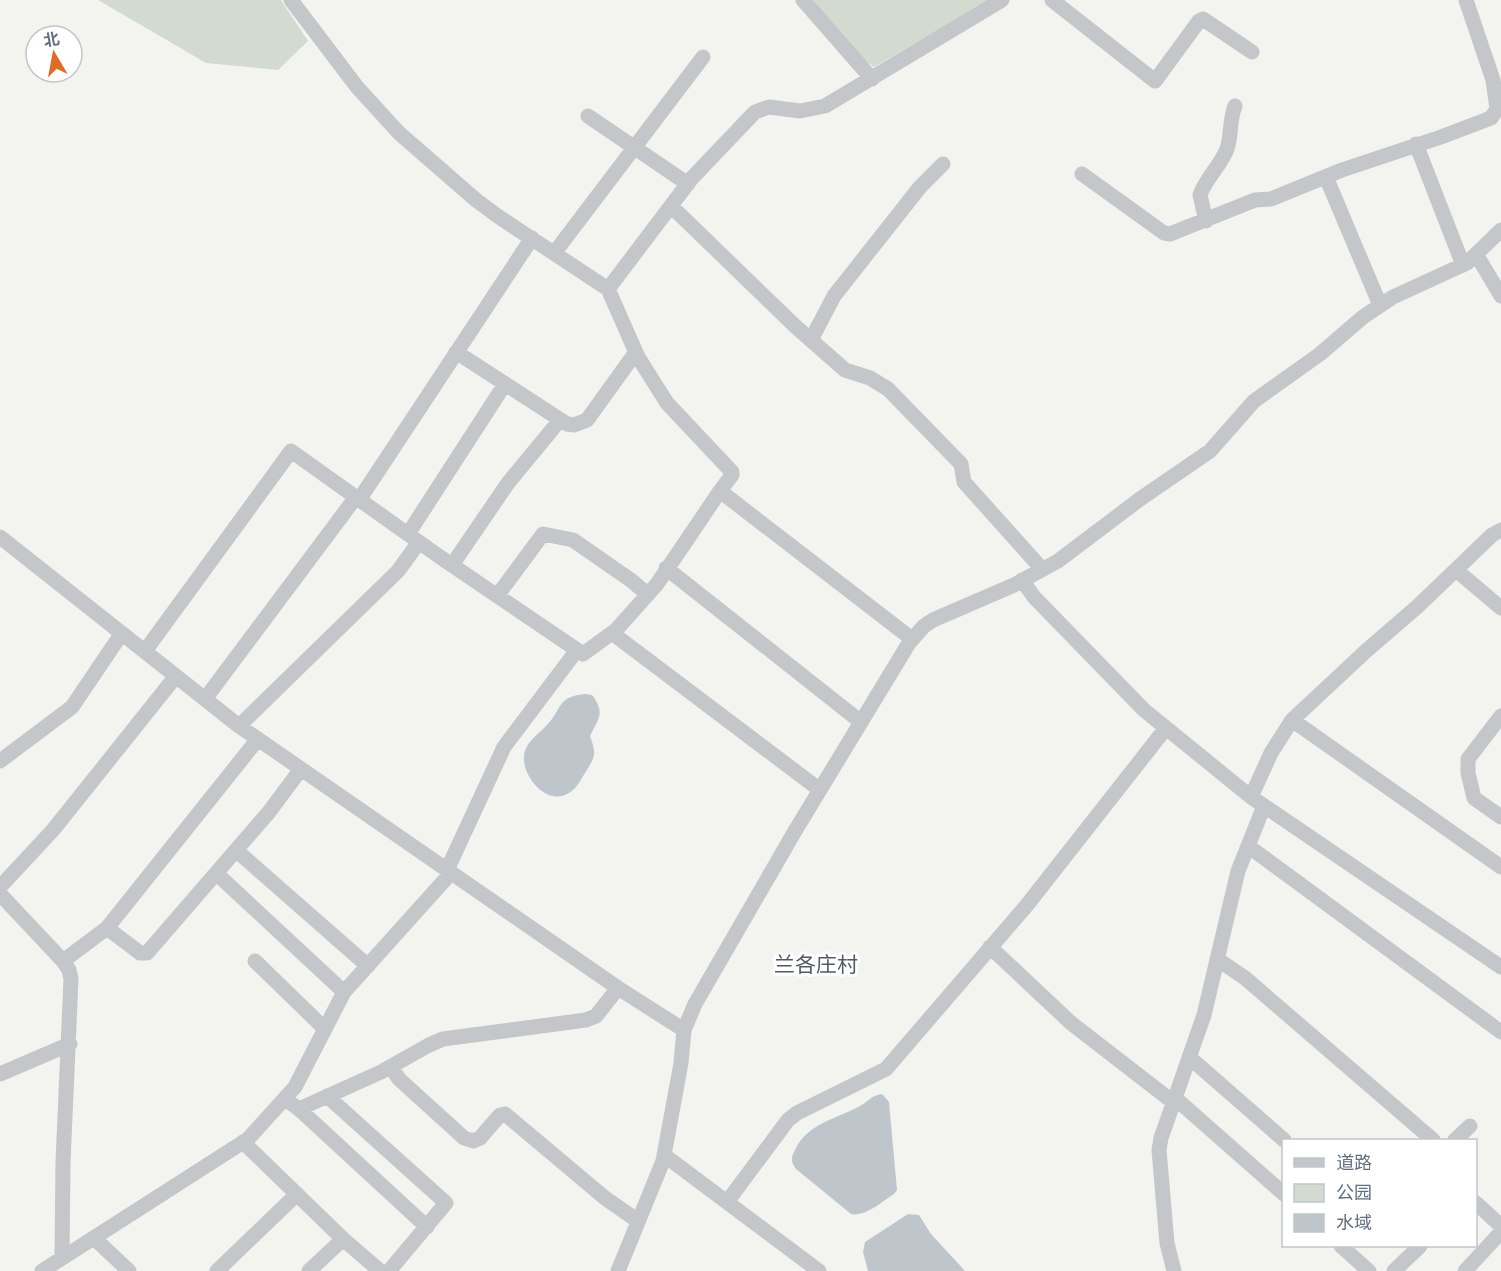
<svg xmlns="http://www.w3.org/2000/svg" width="1501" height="1271" font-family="Poppins,'Noto Sans SC',sans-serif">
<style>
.green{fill:#d3dbd1}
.water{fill:#bec6cc}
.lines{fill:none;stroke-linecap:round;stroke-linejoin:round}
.minor{stroke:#c4c6ca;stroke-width:15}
.labels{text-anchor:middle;stroke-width:6;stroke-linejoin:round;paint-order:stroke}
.quarter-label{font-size:21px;fill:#515965;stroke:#fff}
</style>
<rect width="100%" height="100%" fill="#f3f4ef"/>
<path class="green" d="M98,0H281L308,41L278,70L206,63Z
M808,0H988L989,1L874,67L862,59Z"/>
<path class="water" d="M585,694L592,695C606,713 598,719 590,736C597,755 595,757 585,773C580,781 576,790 567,794C545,806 518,772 525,751C528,741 538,734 545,727C563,710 555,697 585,694Z
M882,1094L889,1102L897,1190L894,1194C881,1202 866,1217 851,1214L796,1169C790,1161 791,1157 796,1148C808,1124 835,1119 858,1107C867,1103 871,1095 882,1094Z
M908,1214L919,1215L931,1234L965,1271H868L863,1252L865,1242Z"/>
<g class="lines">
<path class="minor" d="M291,0L357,87L399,133L476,200L499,217L608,289L638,357L667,403L732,472V475L720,491L912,639
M803,0L872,79
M1052,0L1155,81L1199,21L1203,19L1252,52
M588,116L688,184
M1416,144L1463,265
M1082,174L1164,233L1170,234L1255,200L1271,199L1342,170L1441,137L1491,118L1497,109L1493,80L1466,0
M1326,177L1380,305
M671,206L795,326L845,370L870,378L888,389L961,464L964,482L1042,569
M1206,221L1200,195C1206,178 1221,165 1227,149C1232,134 1229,121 1235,106
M555,252L703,57
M1476,254L1501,296
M608,289L692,178L755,112L769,107L800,111L825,106L1002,0
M811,340L834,296L920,187L943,164
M456,352L567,424L574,425L587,420L636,352
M359,500L532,238
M408,534L505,384
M0,537L239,726L618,988L684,1030
M452,565L508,483L560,420
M666,568L861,722
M1456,570L1501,608
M1022,580L1034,597L1144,710L1251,797L1501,967
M497,596L543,534L573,540L632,581L647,594
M612,633L820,790
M145,651L291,451L440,557L583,654L616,630L657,584L720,491
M205,699L356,497
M1501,716L1468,759V773L1474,798L1501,817
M1292,720L1501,867
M239,726L398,571L419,542
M0,761L72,707L122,633
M1251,797L1271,753L1292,720L1366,651L1418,606L1492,535L1501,530
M1248,846L1501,1032
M237,851L368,966
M447,870L504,747L577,650
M217,874L344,992
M0,887L53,830L176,676
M0,894L63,961L69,970L71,979L63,1162L62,1258
M107,928L140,953H147L269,812L301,769
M990,947L1071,1023L1173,1102
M1217,959L1245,978L1433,1140
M63,961L107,928L258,739
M255,961L325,1029
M1189,1057L1284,1140
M391,1067L399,1079L464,1138L473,1141L480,1138L500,1115L505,1114L605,1198L638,1221
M0,1074L70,1044
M327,1096L446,1203L389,1271
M1175,1098L1284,1194
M285,1099L299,1109L381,1072L429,1045L443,1039L586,1020L596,1016L618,988
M299,1109L427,1227
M1455,1140L1470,1126
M243,1142L343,1239L380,1271
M664,1155L819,1271
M727,1202L788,1120L797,1113L886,1069L1027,905L1166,728
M1476,1203L1501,1226
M94,1238L129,1271
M1341,1246L1369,1271
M42,1271L248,1139L295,1087L344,992L451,873
M217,1271L297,1194
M309,1271L343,1239
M618,1271L663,1161L681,1063L684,1030L695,1004L795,831L909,643L924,626L933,620L1014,585L1058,561L1140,499L1210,451L1254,401L1320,354L1363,317L1393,297L1467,263L1501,230
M1174,1271L1167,1243L1159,1150L1161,1138L1204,1015L1238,871L1264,806
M1394,1271L1420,1246
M1465,1271L1501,1232"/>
</g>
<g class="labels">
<g class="quarter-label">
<text x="816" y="972">兰各庄村</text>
</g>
</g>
<rect x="1282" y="1139" width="195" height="108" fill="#ffffff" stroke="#c1c5cc" stroke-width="1.5"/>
<rect x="1294" y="1158" width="30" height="9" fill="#c4c6ca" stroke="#c1c5cc" stroke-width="1.5"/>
<text x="1336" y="1169" font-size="18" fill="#636f80">道路</text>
<rect x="1294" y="1184" width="30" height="18" fill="#d3dbd1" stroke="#c1c5cc" stroke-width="1.5"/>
<text x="1336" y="1199" font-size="18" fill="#636f80">公园</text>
<rect x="1294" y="1214" width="30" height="18" fill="#bec6cc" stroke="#c1c5cc" stroke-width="1.5"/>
<text x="1336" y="1229" font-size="18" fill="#636f80">水域</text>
<g transform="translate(54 54) rotate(350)"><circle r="28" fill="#ffffff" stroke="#c1c5cc" stroke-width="1.5"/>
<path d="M0-4.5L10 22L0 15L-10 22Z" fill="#e06b23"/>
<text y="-9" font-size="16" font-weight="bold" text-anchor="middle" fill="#636f80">北</text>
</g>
</svg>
